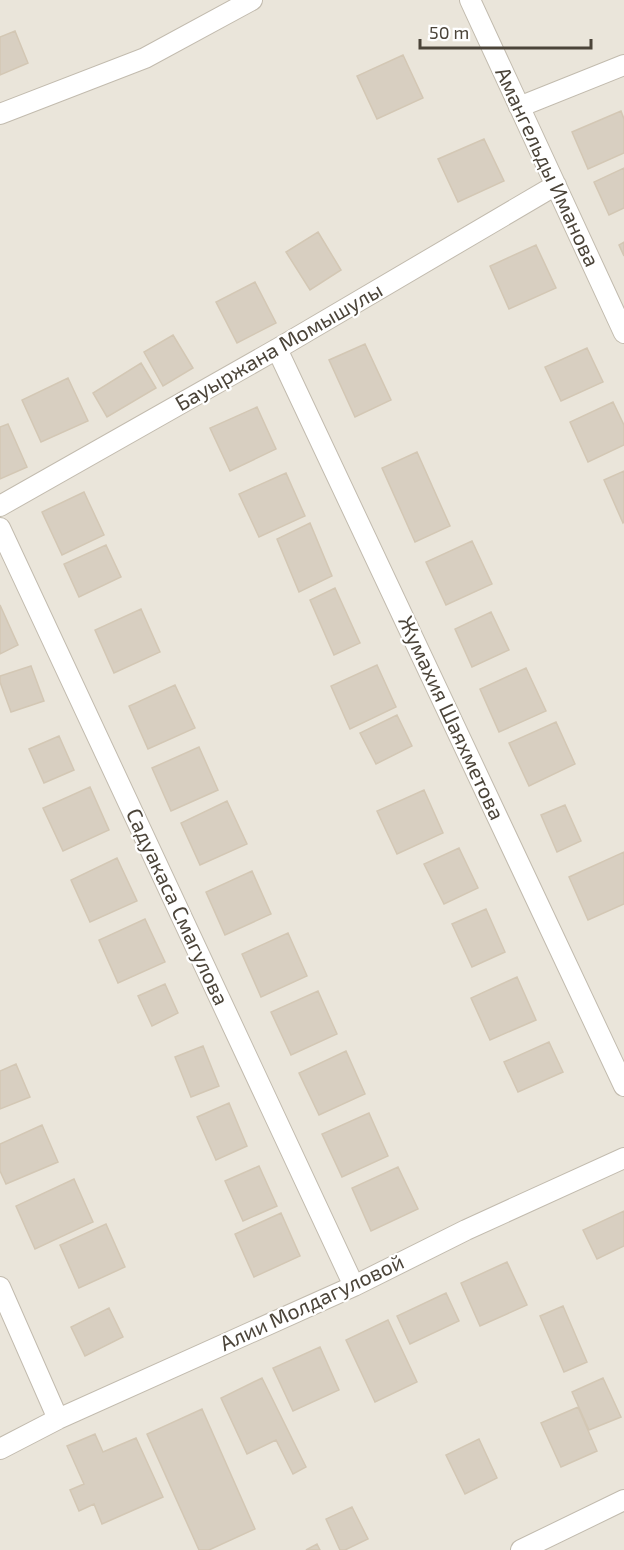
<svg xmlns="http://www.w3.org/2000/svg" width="624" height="1550" font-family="'Exo 2',sans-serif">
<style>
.residential{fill:#eae5da}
.building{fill:#d8cfc1;stroke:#d3c7b4;stroke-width:1.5}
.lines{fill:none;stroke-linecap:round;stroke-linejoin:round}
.minor-casing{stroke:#c2bbae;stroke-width:22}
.minor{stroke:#fff;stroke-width:20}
.labels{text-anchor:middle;stroke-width:4.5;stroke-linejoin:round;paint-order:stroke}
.street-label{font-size:21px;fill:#4b4439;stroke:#fff}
</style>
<rect width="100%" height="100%" fill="#f6f3ec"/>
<path class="residential" d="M0,0H624V1550H0Z"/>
<path class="building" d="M15,31L28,63L0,75V37Z
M403,55L423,98L377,119L357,76Z
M621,111L624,119V153L588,169L572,132Z
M484,139L504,181L458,202L438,159Z
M624,168V208L609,215L594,182Z
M318,232L341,270L310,290L286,252Z
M624,242V256L619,245Z
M536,245L556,288L509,309L490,266Z
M255,282L276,323L237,343L216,302Z
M173,335L193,368L163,386L144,352Z
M365,344L391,400L355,417L329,360Z
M587,348L603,382L561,401L545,367Z
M141,363L156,388L107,417L93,393Z
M68,378L88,421L41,442L22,400Z
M613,402L624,425V445L588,462L570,422Z
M257,407L276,449L230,471L210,428Z
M8,424L27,467L0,479V427Z
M417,452L450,526L415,542L382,468Z
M624,471V522L623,523L604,480Z
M286,473L305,516L259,537L239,494Z
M84,492L104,535L62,555L42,512Z
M310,523L332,576L299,592L277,539Z
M472,541L492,584L446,605L426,562Z
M106,545L121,577L79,597L64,564Z
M335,588L360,643L334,655L310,600Z
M0,605L18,645L0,654Z
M141,609L160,652L114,673L95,630Z
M491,612L509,650L472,667L455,629Z
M377,665L396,707L350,729L331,686Z
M31,666L44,701L11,712L0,682V676Z
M526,668L546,711L499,732L480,689Z
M175,685L195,728L148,749L129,706Z
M397,715L412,746L376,764L360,733Z
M556,722L575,764L529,786L509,743Z
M59,736L74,770L44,783L29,749Z
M199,747L218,790L171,811L152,768Z
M90,787L109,830L63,851L43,808Z
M424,790L443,833L397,854L377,811Z
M227,801L247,844L200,865L181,823Z
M565,805L581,841L557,852L541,815Z
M459,848L478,888L444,904L424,864Z
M624,852V904L588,920L569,877Z
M117,858L137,901L90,922L71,880Z
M252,871L271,914L225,935L206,892Z
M486,909L505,952L472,967L452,924Z
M145,919L165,962L118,983L99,940Z
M288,933L307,976L261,997L242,954Z
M517,977L536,1020L490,1040L471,998Z
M165,984L178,1013L152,1026L138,996Z
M318,991L337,1034L291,1055L271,1012Z
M549,1042L563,1072L518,1092L504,1062Z
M203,1046L219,1086L191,1097L175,1057Z
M346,1051L365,1094L319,1115L299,1073Z
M16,1064L30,1097L0,1109V1071Z
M229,1103L247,1146L216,1160L197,1117Z
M369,1113L388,1156L342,1177L322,1134Z
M42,1125L58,1162L6,1184L0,1171V1144Z
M259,1166L277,1206L243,1221L225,1181Z
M398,1167L418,1209L371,1231L352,1188Z
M74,1179L93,1222L35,1249L16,1206Z
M624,1211V1246L597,1259L583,1230Z
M281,1213L300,1256L254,1277L235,1234Z
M106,1224L125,1267L79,1288L60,1245Z
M507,1262L527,1305L480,1326L461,1283Z
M446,1293L459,1321L410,1344L397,1316Z
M563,1306L587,1362L564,1372L540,1316Z
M109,1308L123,1337L85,1356L71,1327Z
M388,1320L417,1382L375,1402L346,1340Z
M320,1347L339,1390L293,1411L273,1368Z
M262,1378L306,1467L293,1474L276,1440L247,1454L221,1398Z
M603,1378L621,1417L589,1430L572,1392Z
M578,1407L597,1451L561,1467L541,1423Z
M202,1409L255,1529L209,1550H199L147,1434Z
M95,1434L103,1452L136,1438L163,1497L102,1524L94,1504L79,1511L70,1490L84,1484L67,1446Z
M479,1439L497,1478L465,1494L446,1455Z
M352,1507L368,1539L345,1550H340L326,1519Z
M317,1544L320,1550H306Z"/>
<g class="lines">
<g class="minor-casing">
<path id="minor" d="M470,0L624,333
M519,107L624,65
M0,114L145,58L252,0
M277,349L624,1086
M0,506L277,349L556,185
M0,528L354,1286
M0,1287L58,1419
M0,1449L58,1419L354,1286L466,1230L624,1158
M521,1550L624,1500"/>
</g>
<use href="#minor" class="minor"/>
</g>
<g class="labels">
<g class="street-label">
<text transform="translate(547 167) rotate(65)" y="7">Амангельды Иманова</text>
<text transform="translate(279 347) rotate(-30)" y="7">Бауыржана Момышулы</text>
<text transform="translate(451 718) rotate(65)" y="7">Жумахия Шаяхметова</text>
<text transform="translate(177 907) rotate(65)" y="7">Садуакаса Смагулова</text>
<text transform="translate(312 1303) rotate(-25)" y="7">Алии Молдагуловой</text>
</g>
</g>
<path d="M420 39v9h171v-9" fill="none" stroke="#4b4439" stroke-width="3"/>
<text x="429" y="39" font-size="18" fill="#4b4439" stroke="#ffffff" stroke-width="4.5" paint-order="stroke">50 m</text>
</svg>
